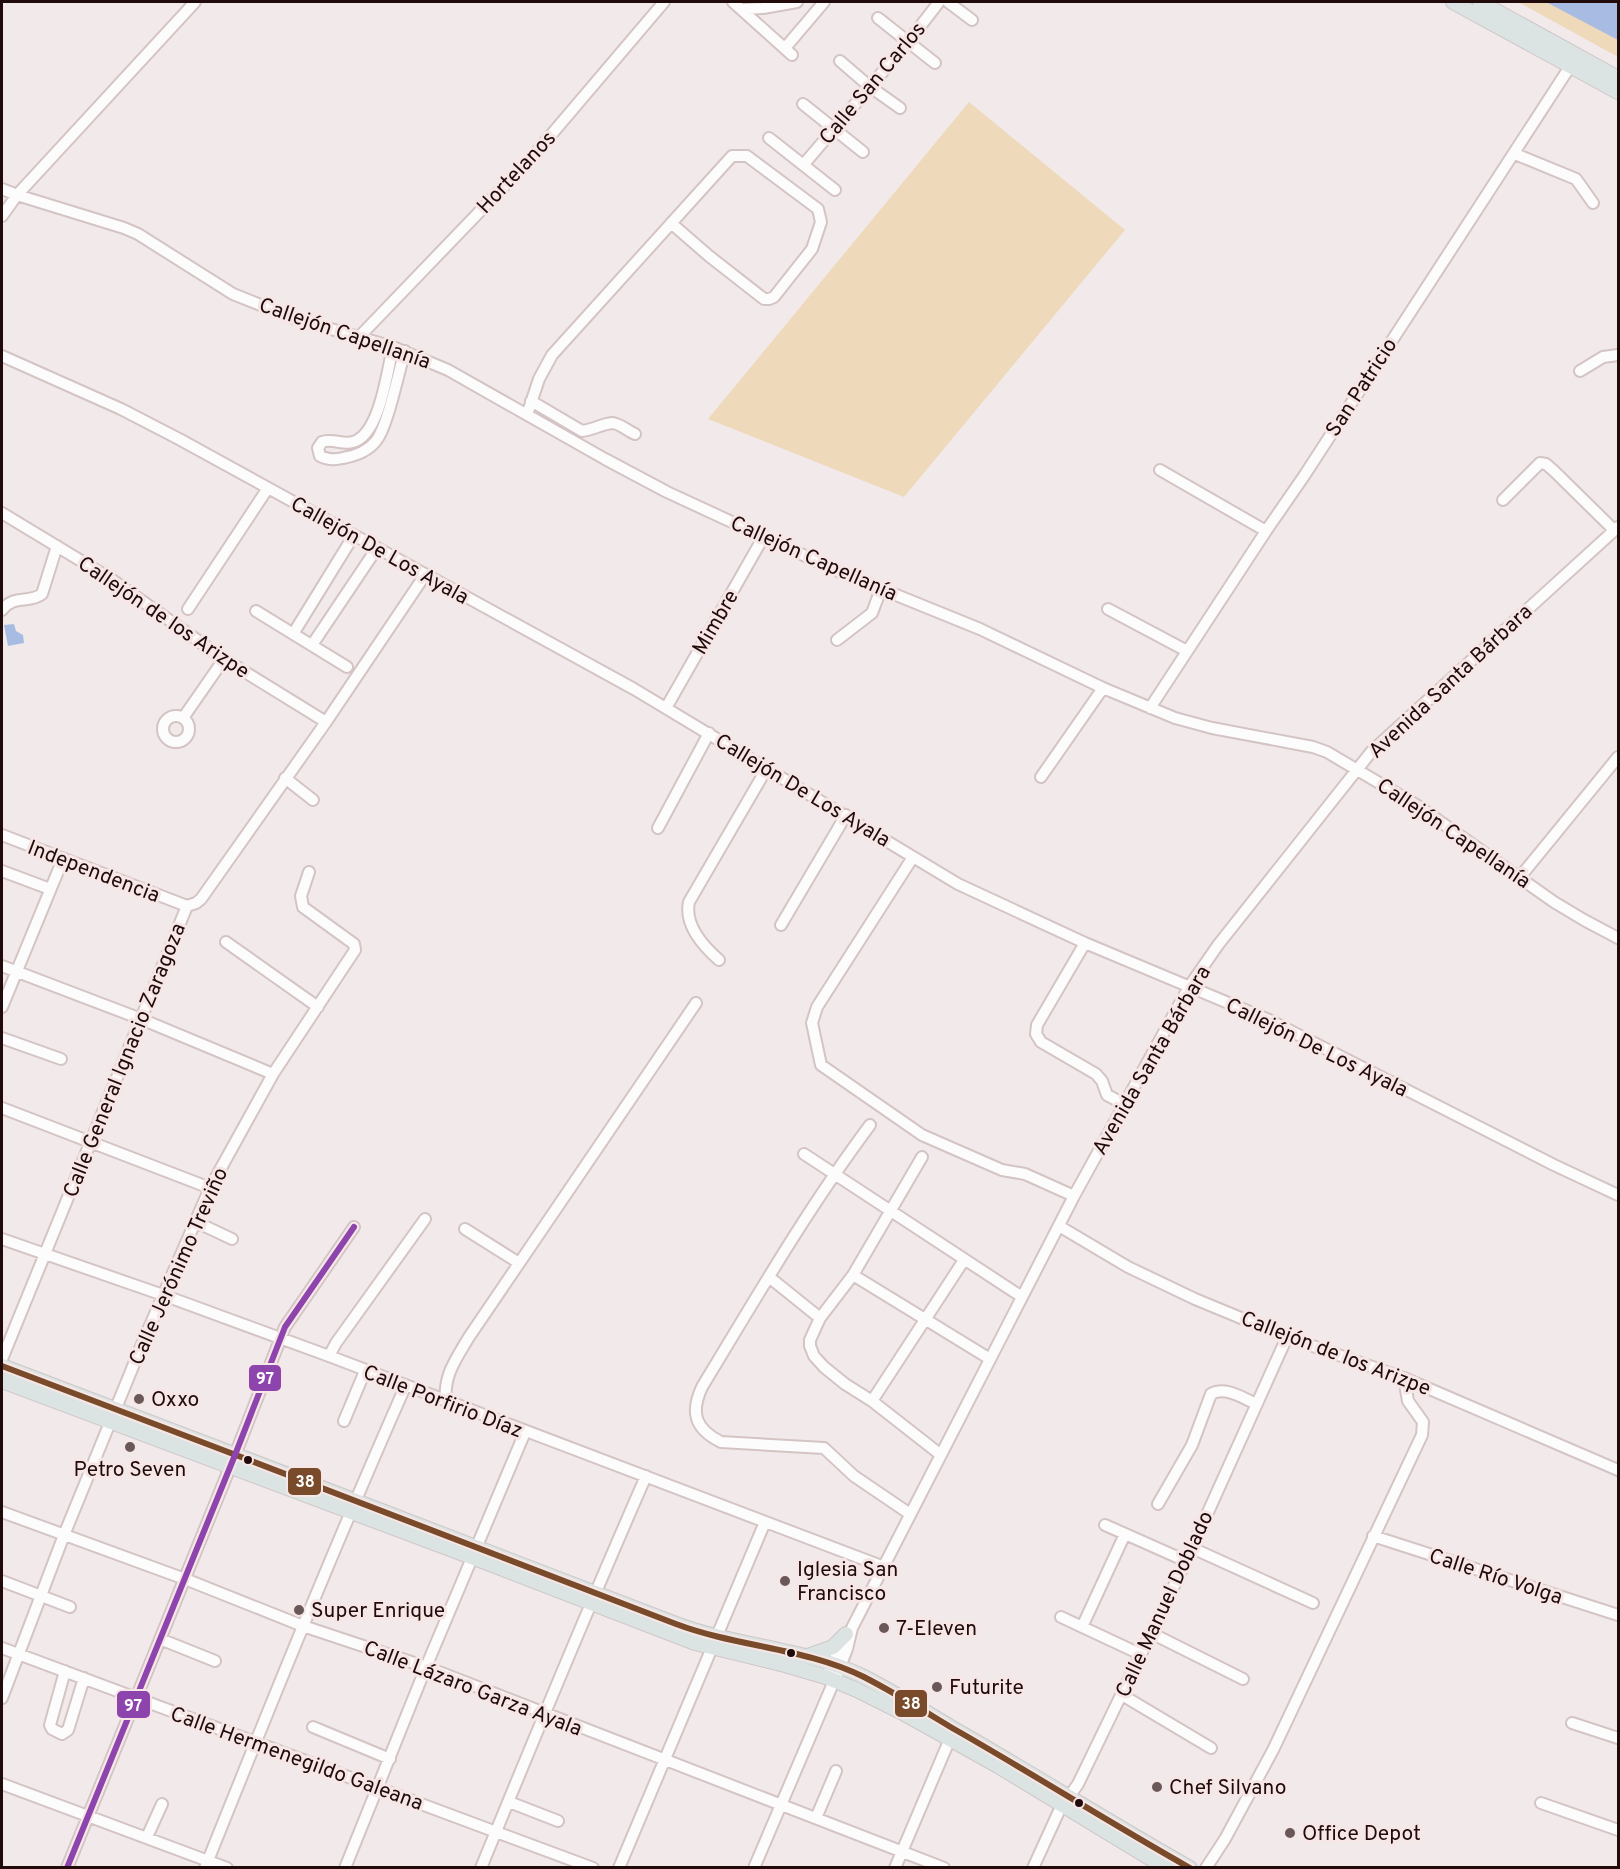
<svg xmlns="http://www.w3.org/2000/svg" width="1620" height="1869" font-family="Overpass,sans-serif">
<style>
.green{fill:#eed9bb}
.water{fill:#a8bce3}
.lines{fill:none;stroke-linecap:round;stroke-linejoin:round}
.minor-casing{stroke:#d4c4c4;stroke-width:14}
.major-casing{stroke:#cec7c7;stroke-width:16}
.minor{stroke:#fdfcfc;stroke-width:10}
.major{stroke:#dce3e3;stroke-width:14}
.bus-1-casing{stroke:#f6e7e6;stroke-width:10}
.bus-2-casing{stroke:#f6e7e6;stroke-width:10}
.bus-1{stroke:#7a4b2a;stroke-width:6}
.bus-2{stroke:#8e44ad;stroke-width:6}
.poi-dot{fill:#6a5858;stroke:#f6e7e6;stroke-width:2}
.bus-dot{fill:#200a0a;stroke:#f6e7e6;stroke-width:2}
.labels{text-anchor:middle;stroke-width:6;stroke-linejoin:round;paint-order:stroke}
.street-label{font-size:21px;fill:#200a0a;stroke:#f6e7e6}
.poi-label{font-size:21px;fill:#200a0a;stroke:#f6e7e6;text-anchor:start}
.line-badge{stroke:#f6e7e6;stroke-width:2}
.badge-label{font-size:16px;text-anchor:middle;font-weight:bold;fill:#fff}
</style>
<rect width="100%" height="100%" fill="#f2eaea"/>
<path class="green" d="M1518,2H1618V57Z
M969,102L1125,230L904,497L708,419Z"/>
<path class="water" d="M1546,2H1618V40Z
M14,624L16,631L23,635L24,643L8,646L4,625Z"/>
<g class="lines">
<g class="minor-casing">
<path id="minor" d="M733,2L792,55
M948,2L972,20
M741,9L763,8L797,2
M878,18L935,63
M785,48L824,2
M840,61L869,86L900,108
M803,104L863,152
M769,138L835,190
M1515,154L1576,179L1593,203
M804,164L909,41L939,2
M2,189L17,195L124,228L138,234L233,294L293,318L393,347L448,370L605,459L667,492L842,573L980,629L1103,688L1175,718L1212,728L1313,747L1327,752L1418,806L1554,902L1584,920L1618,938
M2,216L17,195L195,2
M359,337L534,155L664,2
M393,347C387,372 380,434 353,442C342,445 332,438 322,442L318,448L320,456C328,460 335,460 343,458C355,456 368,451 376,441C388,426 398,373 405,351
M2,356L121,409L179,439L634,689L958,884L1085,943L1269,1020L1554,1165L1618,1195
M1580,371L1603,357L1618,355
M531,401L582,431C592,430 602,424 612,423C619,423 628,431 635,434
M527,415L539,379L552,355L732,156H747L818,209L821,222L812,249L774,297L769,299H764L709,256L671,223
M1160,470L1266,531
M1503,500L1540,463L1546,464L1554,471L1614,530
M2,513L111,579L224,659L326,722
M188,609L268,488
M1108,609L1187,651
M2,610C14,594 29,604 42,594L57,546
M256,611L347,667
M293,634L354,535
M837,640L872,613L881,589
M312,645L377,548
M666,708L764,536
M1150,708L1266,531L1304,476L1571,65
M163 729a13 13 0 1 1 26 0a13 13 0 1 1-26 0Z
M183,718L224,659
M1041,777L1103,688
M285,778L313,800
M658,828L709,733
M2,835L187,906
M913,857L817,1007L812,1023L821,1065L922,1135L1002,1170L1025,1174L1074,1196
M2,871L50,889
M1520,877L1618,757
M781,925L846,815
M226,942L318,1007
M1085,943L1037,1025L1036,1034L1041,1042L1096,1074L1102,1081L1107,1095L1124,1104
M719,960C703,946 684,925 689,902L767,768
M2,966L141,1019L273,1074
M2,1007L63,859
M2,1038L61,1059
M2,1108L210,1188
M870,1125C808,1208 756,1298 702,1387C690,1413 695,1429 721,1442L824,1448L854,1476L910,1514
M804,1154L1022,1297
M922,1157L853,1275L820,1318L810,1340V1346L814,1356L824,1367L845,1384L872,1401L941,1455
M196,1222L232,1239
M1059,1226L1128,1267L1195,1299L1287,1337L1404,1378L1618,1470
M465,1229L519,1263
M2,1239L163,1295L329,1356L884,1567
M853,1275L990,1359
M769,1277L820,1318
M329,1356L336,1343L425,1219
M2,1359L187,906L196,903L201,899L326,722L425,575
M872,1401L964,1260
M446,1402C443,1376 456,1359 469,1337L696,1003
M344,1421L365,1371
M1158,1504L1192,1445L1211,1394C1226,1386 1242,1398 1257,1404
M2,1512L185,1579L303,1626L426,1667L944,1868
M1105,1525L1186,1561
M1373,1536L1618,1615
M1192,1548L1313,1603
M2,1581L70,1607
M1061,1617L1140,1654
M1082,1627L1125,1534
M1151,1633L1243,1679
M160,1639L215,1661
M2,1648L593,1868
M65,1671L50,1725L52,1729L62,1734L68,1730L84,1678
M826,1677L843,1641
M1122,1695L1211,1748
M2,1698L64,1535L145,1337L210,1188L273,1074L355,950L354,944L303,907L301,896L309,872
M1572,1723L1618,1738
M313,1727L390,1759
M2,1784L227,1868
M509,1802L558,1821
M1541,1803L1618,1830
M816,1818L836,1771
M147,1837L162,1804
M67,1868L235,1455L285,1327L354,1227
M205,1868C270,1706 335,1545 405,1387
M345,1868L426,1667L525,1432
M481,1868C535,1736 589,1606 646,1476
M619,1868L765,1522
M754,1868L840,1667L847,1649L852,1628L1074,1196L1189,987L1218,945L1371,752L1618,527
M895,1868L952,1734
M1033,1868L1059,1811L1078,1784L1186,1561L1287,1337
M1206,1868L1225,1839L1273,1750L1422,1435L1423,1422L1408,1401L1404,1378"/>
</g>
<g class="major-casing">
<path id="major" d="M1453,2L1618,92
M1480,2L1618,78
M2,1366C227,1451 452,1538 676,1624C737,1647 806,1648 864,1677C895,1693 924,1711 954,1729C1033,1774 1110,1823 1190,1868
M2,1381L490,1564L695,1643L785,1665L826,1677L857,1690L901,1712L998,1766L1166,1868
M805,1657L833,1647L846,1634"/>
</g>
<use href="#minor" class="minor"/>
<use href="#major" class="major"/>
<g class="bus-1-casing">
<path id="bus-1" d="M2,1366C227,1451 452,1538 676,1624C737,1647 806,1648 864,1677C895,1693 924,1711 954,1729C1033,1774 1110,1823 1190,1868"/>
</g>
<g class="bus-2-casing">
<path id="bus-2" d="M67,1868L235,1455L285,1327L354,1227"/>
</g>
<use href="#bus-1" class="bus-1"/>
<use href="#bus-2" class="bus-2"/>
</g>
<g class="poi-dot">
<circle cx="139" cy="1399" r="6"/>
<circle cx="130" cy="1447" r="6"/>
<circle cx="785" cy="1581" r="6"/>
<circle cx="299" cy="1610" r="6"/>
<circle cx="884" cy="1628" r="6"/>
<circle cx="937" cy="1687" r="6"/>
<circle cx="1157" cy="1787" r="6"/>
<circle cx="1290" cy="1833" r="6"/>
</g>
<g class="bus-dot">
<circle cx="248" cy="1460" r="5"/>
<circle cx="791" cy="1653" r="5"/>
<circle cx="1079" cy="1803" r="5"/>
</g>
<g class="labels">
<g class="street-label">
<text transform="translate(872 83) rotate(-50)" y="7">Calle San Carlos</text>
<text transform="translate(516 172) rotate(-47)" y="7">Hortelanos</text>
<text transform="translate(345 333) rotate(19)" y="7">Callejón Capellanía</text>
<text transform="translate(1361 387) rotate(-57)" y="7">San Patricio</text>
<text transform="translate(380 550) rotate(29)" y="7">Callejón De Los Ayala</text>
<text transform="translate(814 558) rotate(24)" y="7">Callejón Capellanía</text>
<text transform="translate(164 617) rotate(34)" y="7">Callejón de los Arizpe</text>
<text transform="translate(715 622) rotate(-60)" y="7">Mimbre</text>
<text transform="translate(1450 681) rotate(-43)" y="7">Avenida Santa Bárbara</text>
<text transform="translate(803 790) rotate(31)" y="7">Callejón De Los Ayala</text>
<text transform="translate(1454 833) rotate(34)" y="7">Callejón Capellanía</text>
<text transform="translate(94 871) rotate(21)" y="7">Independencia</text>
<text transform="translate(1317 1047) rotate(26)" y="7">Callejón De Los Ayala</text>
<text transform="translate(124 1060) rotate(-68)" y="7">Calle General Ignacio Zaragoza</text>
<text transform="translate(1151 1060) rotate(-60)" y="7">Avenida Santa Bárbara</text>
<text transform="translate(178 1266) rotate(-66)" y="7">Calle Jerónimo Treviño</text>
<text transform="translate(1336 1353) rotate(21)" y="7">Callejón de los Arizpe</text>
<text transform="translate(443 1401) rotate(21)" y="7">Calle Porfirio Díaz</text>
<text transform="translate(1496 1576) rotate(18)" y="7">Calle Río Volga</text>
<text transform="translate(1164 1604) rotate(-65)" y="7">Calle Manuel Doblado</text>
<text transform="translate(473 1688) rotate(21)" y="7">Calle Lázaro Garza Ayala</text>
<text transform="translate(297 1758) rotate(20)" y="7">Calle Hermenegildo Galeana</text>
</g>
<g class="poi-label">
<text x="151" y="1406">Oxxo</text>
<text x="130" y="1476" text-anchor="middle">Petro Seven</text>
<text x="797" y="1576">Iglesia San<tspan x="797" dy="24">Francisco</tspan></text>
<text x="311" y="1617">Super Enrique</text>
<text x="896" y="1635">7-Eleven</text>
<text x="949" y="1694">Futurite</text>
<text x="1169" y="1794">Chef Silvano</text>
<text x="1302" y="1840">Office Depot</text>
</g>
</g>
<g class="line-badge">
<rect x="248" y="1364" width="34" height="28" rx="6" fill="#8e44ad"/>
<rect x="287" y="1467" width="35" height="29" rx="6" fill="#7a4b2a"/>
<rect x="894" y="1689" width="34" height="29" rx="6" fill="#7a4b2a"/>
<rect x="116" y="1690" width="35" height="29" rx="6" fill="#8e44ad"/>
</g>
<g class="badge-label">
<text x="265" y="1384">97</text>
<text x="305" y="1487">38</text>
<text x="911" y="1709">38</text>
<text x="133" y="1711">97</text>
</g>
<rect width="1620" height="1869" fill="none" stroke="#200a0a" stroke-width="6"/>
</svg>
